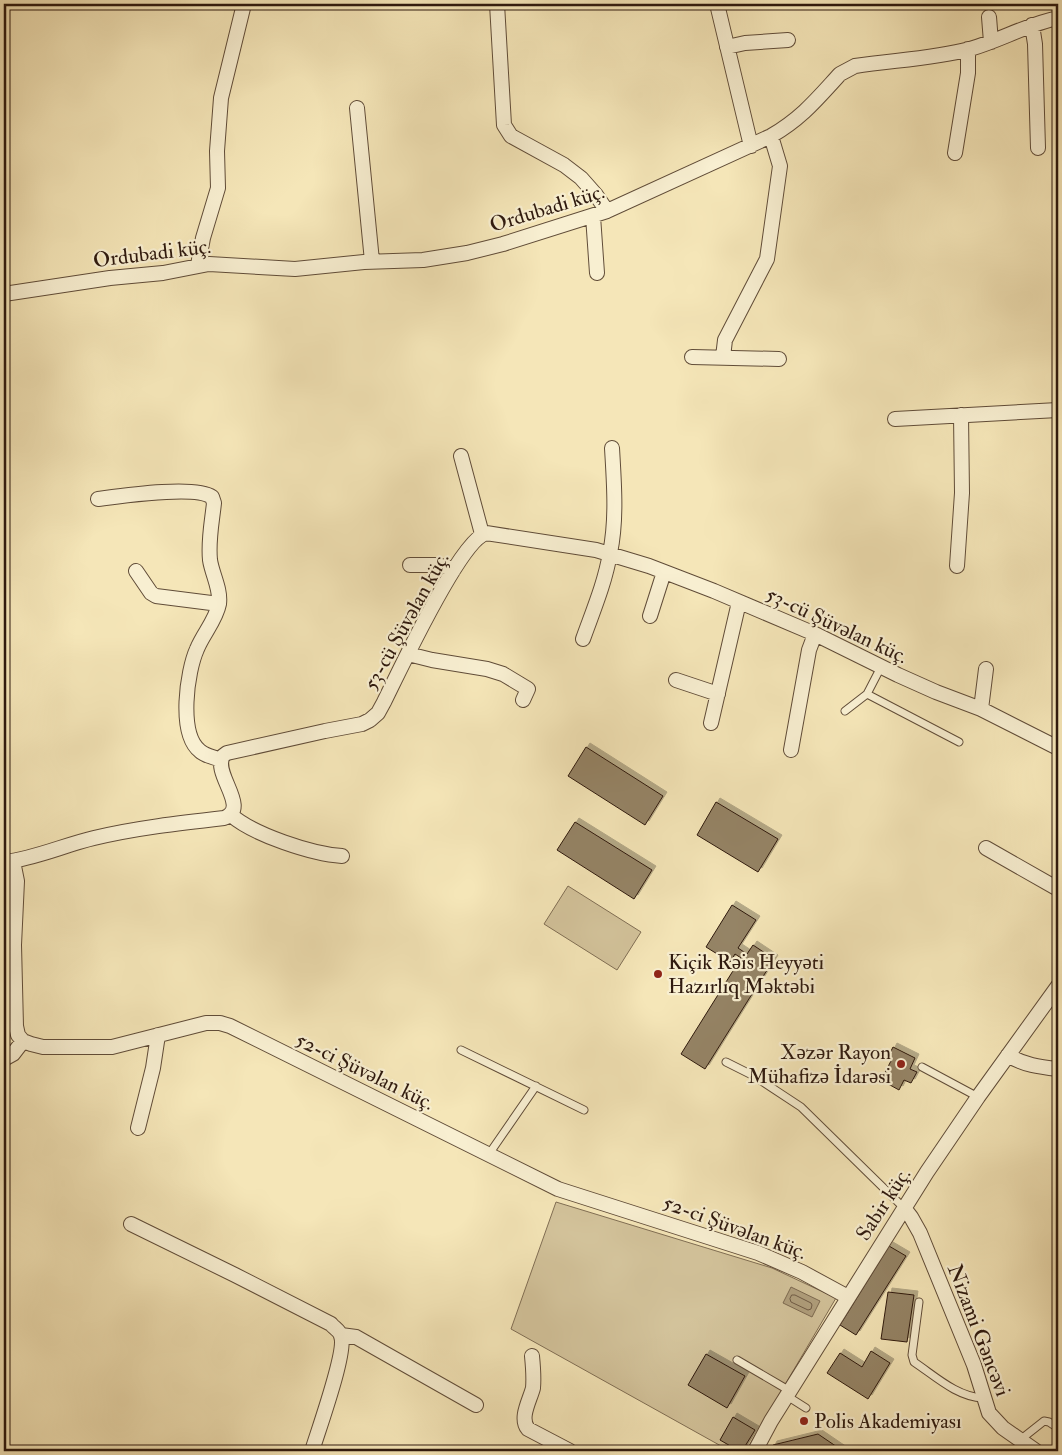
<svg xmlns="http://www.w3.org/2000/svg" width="1062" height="1455" font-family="'IM FELL Double Pica',serif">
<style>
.green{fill:#d3c39b;stroke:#806e54}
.water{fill:#b1a07e;stroke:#7d6a51}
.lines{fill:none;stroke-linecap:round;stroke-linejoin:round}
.shore{stroke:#705c46;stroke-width:1}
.building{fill:#958466;stroke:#2e190e;filter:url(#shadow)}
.service-casing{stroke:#604c38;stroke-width:9}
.minor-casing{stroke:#604c38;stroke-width:16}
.service{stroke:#f8efd1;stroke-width:7}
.minor{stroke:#f8efd1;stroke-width:14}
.poi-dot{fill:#8f2418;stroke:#f8efd1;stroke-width:2}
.labels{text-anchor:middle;stroke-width:4.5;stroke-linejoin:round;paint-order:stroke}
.street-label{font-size:21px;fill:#2e190e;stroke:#f8efd1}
.poi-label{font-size:21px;fill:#2e190e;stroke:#f8efd1;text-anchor:start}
</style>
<defs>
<filter id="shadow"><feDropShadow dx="4" dy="-4" stdDeviation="0" flood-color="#0004"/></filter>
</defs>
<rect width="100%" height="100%" fill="#f5e6b8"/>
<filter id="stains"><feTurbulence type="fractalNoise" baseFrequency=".004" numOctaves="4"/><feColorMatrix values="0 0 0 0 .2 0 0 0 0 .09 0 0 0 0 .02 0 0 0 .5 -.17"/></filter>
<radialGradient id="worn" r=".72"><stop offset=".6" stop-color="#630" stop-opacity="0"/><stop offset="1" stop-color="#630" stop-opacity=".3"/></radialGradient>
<path class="green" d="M568,886L641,932L617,970L544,924Z
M556,1202L772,1268L836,1298L746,1451H730L511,1329Z"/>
<path class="water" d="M791,1287L820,1301L812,1317L783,1303Z"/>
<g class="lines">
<path class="shore" d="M792,1295H795L811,1303L812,1305L811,1309L808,1310L791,1302L790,1299Z"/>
</g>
<path class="building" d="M586,747L663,796L645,825L568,776Z
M716,802L778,839L758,872L697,835Z
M575,822L652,870L634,899L557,850Z
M732,905L756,920L738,948L747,954L753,945L774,959L705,1069L681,1054L741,958L735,954L730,962L706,947Z
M893,1047L915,1058L910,1069L917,1072L911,1083L904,1080L899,1090L881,1080L892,1059L888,1057Z
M889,1246L906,1256L856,1335L840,1325Z
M888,1292L914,1295L907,1342L881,1339Z
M871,1351L890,1363L868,1399L827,1373L840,1353L862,1367Z
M706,1354L745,1376L727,1408L688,1385Z
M733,1417L755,1430L742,1451H739L720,1440Z
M818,1434L843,1451H770L773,1445Z"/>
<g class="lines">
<g class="service-casing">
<path id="service" d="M881,667L867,694L959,742
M845,711L867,694
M461,1050L584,1110
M726,1062L754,1076L801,1107L904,1208
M922,1067L978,1097
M489,1154L536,1086
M919,1302L912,1355L914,1362C935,1376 957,1397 983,1398
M737,1360L790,1391
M787,1396L806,1408
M1020,1440L1044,1421L1049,1422L1058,1428"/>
</g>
<g class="minor-casing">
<path id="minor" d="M497,4L504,125L511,136L564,165L581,178L596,195L607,211
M717,4L751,146
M989,17L991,42
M1032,25L1035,44L1038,148
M727,47L745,43L788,40
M357,108L372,261
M955,153L968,73V49
M593,216L597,273
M198,265L203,238L218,188L217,151L221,98L244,4
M4,294L110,278L163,273L209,264L295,269L364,262L423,260L467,253L503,244L607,211L771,136C802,118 817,99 840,74L855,66C894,60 933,59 970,49C1001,40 1028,24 1058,18
M692,357L779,359
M723,357L725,340L767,259L780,166L771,136
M895,419L1058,410
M461,456L482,534
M98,499C121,496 195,485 212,497L214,503C212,522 208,540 210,560C212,574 221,589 219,604C216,620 203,634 197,649C187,671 178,734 200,751C205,756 214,757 221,760
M410,565H437L454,569
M957,566L962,493L961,415
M136,571L151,593L156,596L219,604
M650,616L664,572
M583,639C593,611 605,583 610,553C617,519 614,483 612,448
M408,654L432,660L487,669L503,674L528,689L523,700
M676,680L718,694
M981,709L986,669
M711,723L739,602
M791,750L809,650L815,634
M231,815C254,835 312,854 342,856
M986,848L1058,889
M13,861L17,881L14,945L16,1026L18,1035L23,1041L31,1044L43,1047H112L206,1023H220L230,1026L558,1189L758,1253L802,1272L848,1297
M4,862C34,859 64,845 94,838C136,828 180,823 224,818C251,808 212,774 223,756L227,753L325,731L362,724L370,720L378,713L384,702C399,672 459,542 486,533L596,550L649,566L714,591L815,634L898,675L936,692L981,709L1058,748
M1008,1055C1023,1065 1040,1067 1058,1069
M4,1059L13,1054L23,1041
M138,1128L153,1068L158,1035
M904,1208L911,1217L920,1233L974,1365L989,1413L1003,1428L1036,1451
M131,1224L235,1275L331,1324C334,1328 340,1331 341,1336C347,1351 318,1431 312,1451
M341,1335L356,1337L476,1405
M532,1356C533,1366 534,1377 533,1388C530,1400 519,1418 528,1429L570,1451
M755,1451L771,1421L927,1172L978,1097L1058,986"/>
</g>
<use href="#service" class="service"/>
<use href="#minor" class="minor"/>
</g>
<g class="poi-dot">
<circle cx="658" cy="974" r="5"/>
<circle cx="901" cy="1064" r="5"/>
<circle cx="804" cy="1421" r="5"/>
</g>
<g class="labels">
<g class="street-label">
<text transform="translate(547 208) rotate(-17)" y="7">Ordubadi küç.</text>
<text transform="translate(152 253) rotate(-7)" y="7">Ordubadi küç.</text>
<text transform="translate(406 621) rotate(-61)" y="7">53-cü Şüvəlan küç.</text>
<text transform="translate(837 625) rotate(25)" y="7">53-cü Şüvəlan küç.</text>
<text transform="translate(365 1071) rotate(26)" y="7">52-ci Şüvəlan küç.</text>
<text transform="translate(883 1204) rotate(-57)" y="7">Sabir küç.</text>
<text transform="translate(735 1227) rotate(20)" y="7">52-ci Şüvəlan küç.</text>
<text transform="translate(979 1330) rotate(69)" y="7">Nizami Gəncəvi</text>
</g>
<g class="poi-label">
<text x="668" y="969">Kiçik Rəis Heyyəti<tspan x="668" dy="24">Hazırlıq Məktəbi</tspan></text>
<text x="891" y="1059" text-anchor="end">Xəzər Rayon<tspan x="891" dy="24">Mühafizə İdarəsi</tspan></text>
<text x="814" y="1428">Polis Akademiyası</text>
</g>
</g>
<rect width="1062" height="1455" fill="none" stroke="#f5e6b8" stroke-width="20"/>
<rect x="5" y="5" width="1052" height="1445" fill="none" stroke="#2e190e" stroke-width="2.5"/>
<rect x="10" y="10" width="1042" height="1435" fill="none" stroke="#2e190e"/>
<rect width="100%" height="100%" filter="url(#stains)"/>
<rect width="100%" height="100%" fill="url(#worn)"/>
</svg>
